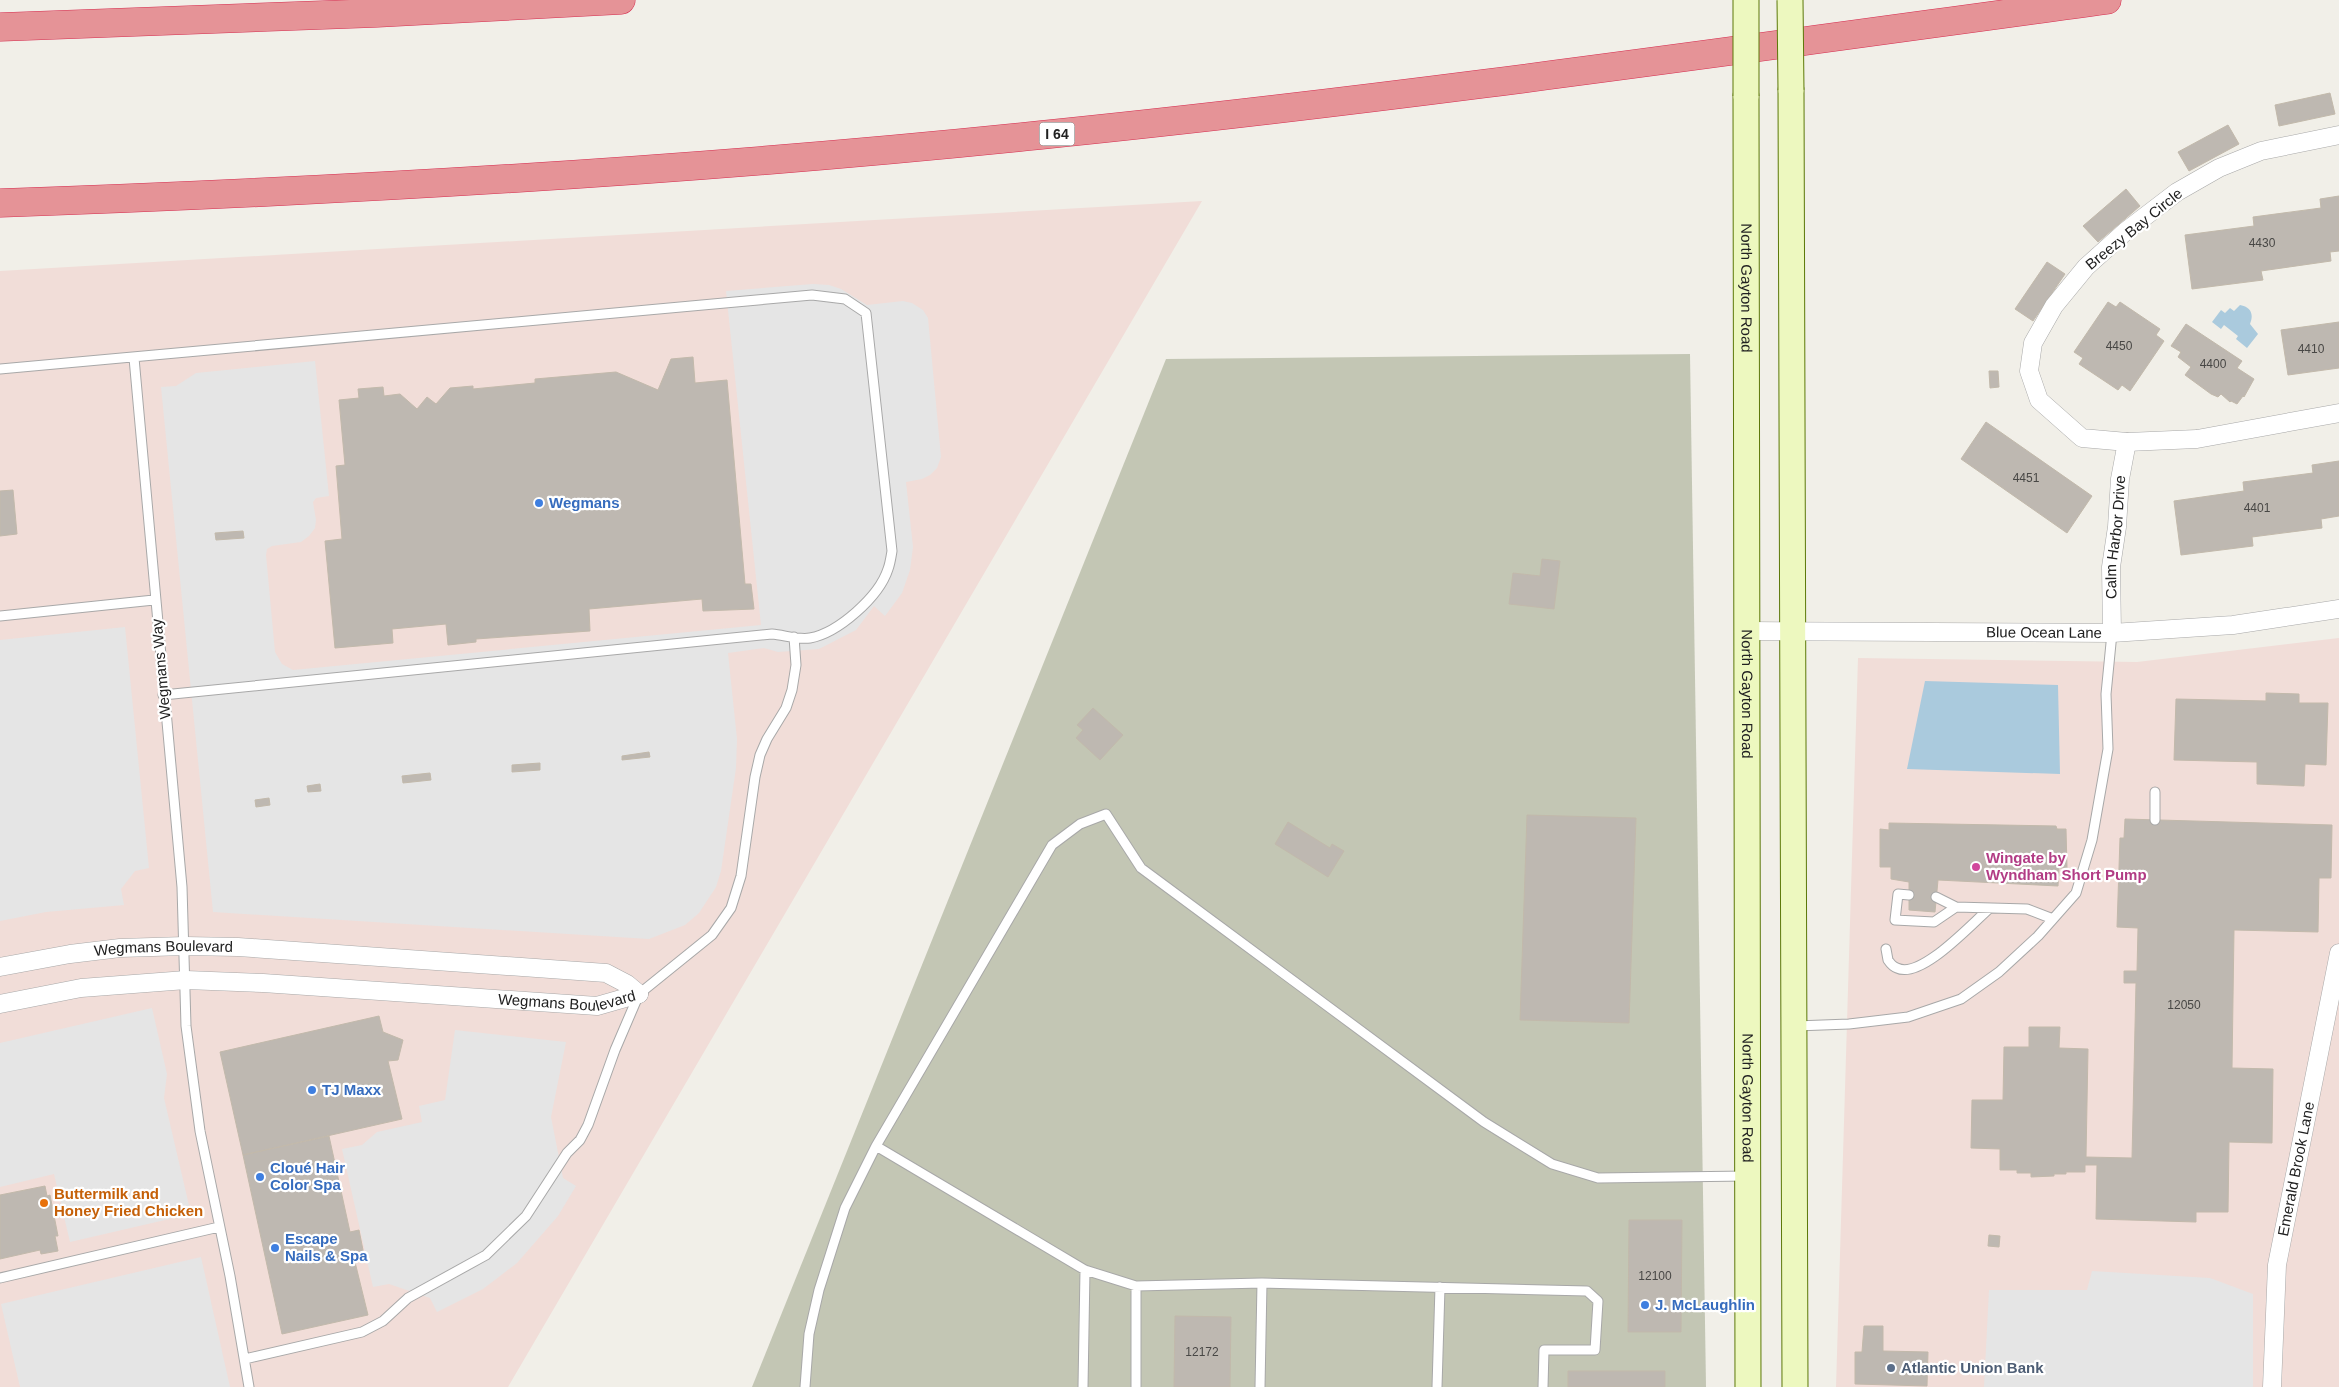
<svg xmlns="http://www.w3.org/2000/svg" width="2339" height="1387" font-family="Helvetica,sans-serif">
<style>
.commercial{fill:#f1ddd8}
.construction{fill:#c3c6b4}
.parking{fill:#e5e5e5}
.water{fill:#aacadd}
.building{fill:#beb8b1;stroke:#c2b9ab}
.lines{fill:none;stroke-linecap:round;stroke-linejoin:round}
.service-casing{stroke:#a8a8a8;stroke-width:11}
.minor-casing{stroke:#a8a8a8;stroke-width:19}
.secondary-casing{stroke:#5c7809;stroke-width:27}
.motorway-casing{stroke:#d62e50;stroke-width:29}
.service{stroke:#fff;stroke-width:9}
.minor{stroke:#fff;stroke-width:18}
.secondary{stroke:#edf8bf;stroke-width:25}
.motorway{stroke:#e59397;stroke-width:28}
.secondary-bridge-casing{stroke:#5c7809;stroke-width:27;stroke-linecap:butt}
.secondary-bridge{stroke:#edf8bf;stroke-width:25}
.shop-dot{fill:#3f7fe0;stroke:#fff;stroke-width:2}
.hotel-dot{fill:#d1479c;stroke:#fff;stroke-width:2}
.food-dot{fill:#e8710a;stroke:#fff;stroke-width:2}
.service-dot{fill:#5c6f8a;stroke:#fff;stroke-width:2}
.labels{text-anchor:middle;stroke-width:4.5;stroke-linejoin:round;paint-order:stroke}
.number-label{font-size:12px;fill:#484745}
.shield{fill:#fff;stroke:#646464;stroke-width:1}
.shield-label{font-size:14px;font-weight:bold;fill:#212121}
.street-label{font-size:15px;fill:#212121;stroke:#fff}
.shop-label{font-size:15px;font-weight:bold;fill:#366cbe;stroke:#fff;text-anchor:start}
.hotel-label{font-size:15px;font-weight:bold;fill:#b23c85;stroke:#fff;text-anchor:start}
.food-label{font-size:15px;font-weight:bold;fill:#c56008;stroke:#fff;text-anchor:start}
.service-label{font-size:15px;font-weight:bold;fill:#4e5e75;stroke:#fff;text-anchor:start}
</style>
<rect width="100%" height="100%" fill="#f1efe8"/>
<path class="commercial" d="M1202,201L508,1387H0V271Z
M2339,638V1387H1836L1858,658L2137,662Z"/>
<path class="construction" d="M1690,354L1706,1387H752L1166,359Z"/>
<path class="parking" d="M813,284L829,285L841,289L867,305L903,301L912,303L923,310L928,318L941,457L937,468L930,475L922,479L906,482L913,547L910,570L902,593L885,616L874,606L856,630L819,649L778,652L764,648L728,653L737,739L736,768L721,871L716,887L699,913L685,925L649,939L213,912L161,387L176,386L196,373L315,361L329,496L316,498L313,502L316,520L315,528L309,536L301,542L272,546L267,549L266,555L275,652L282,664L293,670L761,625L726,291Z
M125,627L149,868L135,871L121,889L124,905L46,912L0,921V640Z
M152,1008L167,1074L164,1098L191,1214L70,1242L54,1174L0,1187V1043Z
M455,1030L566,1042L551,1117L563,1178L576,1186L558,1216L517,1263L483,1289L437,1312L430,1298L389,1284L373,1287L342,1149L362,1145L377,1132L422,1122L419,1106L445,1100Z
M201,1257L230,1387H20L1,1304Z
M2092,1271L2210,1278L2253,1294V1387H1984L1989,1290H2087Z"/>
<path class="water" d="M2240,305C2251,307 2254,314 2250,324L2258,334L2247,348L2236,339L2238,336L2224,325L2221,329L2212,322L2221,310L2225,313L2230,308L2234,311Z
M1925,681L2058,685L2060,774L1907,769Z"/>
<path class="building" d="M2330,93L2335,114L2279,126L2275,105Z
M2228,125L2239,144L2189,171L2178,152Z
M2126,189L2140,206L2098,242L2083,226Z
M2339,196V251L2330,252L2331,261L2261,271L2263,280L2192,289L2185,235L2254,226L2253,217L2321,208L2320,199Z
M2047,262L2065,274L2033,321L2015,309Z
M2108,302L2116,307L2120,302L2160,329L2156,335L2164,341L2130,391L2122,385L2118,390L2079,364L2083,358L2074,352Z
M2339,322V368L2288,375L2281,330Z
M2186,324L2242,361L2237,368L2254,379L2244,397L2243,396L2237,404L2231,401L2230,402L2221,394L2218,397L2211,394L2185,375L2191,367L2178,357L2181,352L2171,346Z
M693,357L695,383L727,380L745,584H751L754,609L703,611L702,599L589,609L590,631L476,639V642L448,645L446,624L392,629L393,643L335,648L325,541L342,539L336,466L345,465L339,400L359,398L358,389L383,387L384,396L400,394L417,409L427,397L436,404L450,388L473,386V389L535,383V379L616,372L658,390L671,359Z
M1989,371H1998L1999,387L1990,388Z
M1986,422L2092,496L2067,533L1961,459Z
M2339,461V516L2321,519L2322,528L2252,537L2253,546L2181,555L2174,501L2244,491L2243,482L2313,473L2312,465Z
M13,490L17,534L0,536V491Z
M243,531L244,538L216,540L215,533Z
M1542,559L1560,561L1554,609L1509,604L1513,573L1540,576Z
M2266,693L2299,694V703H2328L2326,765L2305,764L2304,786L2257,784V762L2174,760L2176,699L2266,701Z
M1093,708L1123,735L1100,760L1076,738L1083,730L1077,725Z
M649,752L650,757L622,760V756Z
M540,763V770L512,772V765Z
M430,773L431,780L403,783L402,776Z
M320,784L321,791L308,792L307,786Z
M269,798L270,805L256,807L255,800Z
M1527,815L1636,818L1629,1023L1520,1020Z
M2125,819L2332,825L2331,878H2319L2318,932L2234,930L2232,1068L2273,1069L2272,1143L2229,1142L2228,1212H2196V1222L2096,1219L2097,1165H2085V1172H2066V1174H2054V1176L2031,1177V1173H2017V1170H2000V1149L1971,1148L1972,1100H2003L2004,1047H2029V1027H2060L2059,1048L2088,1049L2086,1157L2132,1158L2136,983H2124V971H2137L2138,928L2117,927L2120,838H2124Z
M1288,822L1330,848L1332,844L1344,851L1328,877L1275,844Z
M1889,823L2056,826L2057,829H2066L2067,868H2059L2058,886L1938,880L1935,912L1909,910V882L1891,879V867H1880V829L1889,830Z
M379,1016L383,1032L403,1040L398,1060L388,1061L402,1119L243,1155L220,1052Z
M329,1136L350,1232L359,1230L365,1260L355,1262L368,1315L282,1334L243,1155Z
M45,1186L47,1196L50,1195L58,1236H55L58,1251L41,1254L40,1250L0,1259V1195Z
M1629,1220H1682L1681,1332H1628Z
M1989,1235L2000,1236L1999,1247L1988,1246Z
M1175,1316L1231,1317L1230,1387H1174Z
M1864,1326H1883V1351L1928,1352L1927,1386L1855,1384V1352H1862Z
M1568,1371H1665V1387H1568Z"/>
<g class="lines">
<g class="service-casing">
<path id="service" d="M134,358L182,887L186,1026L200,1131L230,1276L249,1387
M0,369L812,295L845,299L866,313L892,551C891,557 890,564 888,569C879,597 838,633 810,638C798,640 784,635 772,634L163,695
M0,616L154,600
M2155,792V820
M1909,895L1898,894L1895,920L1934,922L1956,907L1936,897
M1956,907L2027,909L2053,919
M1886,949L1888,960C1890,963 1894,967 1897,968C1921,980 1972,923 1990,908
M1796,1026L1849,1024L1908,1017L1961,999L1999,972L2038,936L2076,893L2092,840L2108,749L2106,694L2112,633
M876,1146L1085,1270L1136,1286L1262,1283
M0,1278L219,1227
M245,1359L362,1332L383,1321L408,1298L486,1255L526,1216L567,1153L580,1140L588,1125L615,1050L639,994L712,935L731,908L741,876L755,777L760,755L767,739L786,708L792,690L796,665L794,637
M805,1387L809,1334L819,1290L845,1208L876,1146L1052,845L1080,824L1106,814L1141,868L1484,1122L1552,1164L1598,1178L1747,1176
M1083,1387L1085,1270
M1136,1387V1286
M1260,1387L1262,1283L1587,1291L1598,1301L1595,1350H1544L1543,1387
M1437,1387L1440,1287"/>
</g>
<g class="minor-casing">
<g id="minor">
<path d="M2339,135L2261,151L2219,168L2177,192L2126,231L2086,267L2054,306L2033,343L2029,371L2039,400L2082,438L2127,442L2197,439L2339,413"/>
<path id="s1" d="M1748,631L2112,633L2233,625L2339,609"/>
<path id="s2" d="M2112,633L2111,567L2117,527L2120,479L2127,442"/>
<path id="s3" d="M0,967L70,954L120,948L185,946L238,947L606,973L627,984L639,994"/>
<path id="s4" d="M0,1004L81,988L186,980L263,983L597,1006L639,994"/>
<path id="s5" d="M2272,1387L2277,1265L2339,953"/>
</g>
</g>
<g class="secondary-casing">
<g id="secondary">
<path d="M1791,90L1795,1387"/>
<path id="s6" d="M1746,96L1748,1387"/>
</g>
</g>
<g class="motorway-casing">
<path id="motorway" d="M0,27L377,13L621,0
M0,203C347,191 695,171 1041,135C1397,99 1752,48 2107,0"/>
</g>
<use href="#service" class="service"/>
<use href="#minor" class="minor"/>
<use href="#secondary" class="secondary"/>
<use href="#motorway" class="motorway"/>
<g class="secondary-bridge-casing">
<path id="secondary-bridge" d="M1790,0L1791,90
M1746,96V0"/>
</g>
<use href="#secondary-bridge" class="secondary-bridge"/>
</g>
<g class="shop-dot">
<circle cx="539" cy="503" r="5"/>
<circle cx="312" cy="1090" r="5"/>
<circle cx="260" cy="1177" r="5"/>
<circle cx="275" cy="1248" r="5"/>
<circle cx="1645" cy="1305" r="5"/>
</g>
<circle class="hotel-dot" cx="1976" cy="867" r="5"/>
<circle class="food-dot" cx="44" cy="1203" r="5"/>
<circle class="service-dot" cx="1891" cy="1368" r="5"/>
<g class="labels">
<g class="number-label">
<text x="2262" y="247">4430</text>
<text x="2119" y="350">4450</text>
<text x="2311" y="353">4410</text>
<text x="2213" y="368">4400</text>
<text x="2026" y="482">4451</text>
<text x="2257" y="512">4401</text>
<text x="2184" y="1009">12050</text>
<text x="1655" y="1280">12100</text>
<text x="1202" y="1356">12172</text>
</g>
<rect class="shield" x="1039.5" y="122.5" width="35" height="23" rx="4"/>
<g class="shield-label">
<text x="1057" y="139">I 64</text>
</g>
<g class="street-label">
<text transform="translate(2134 229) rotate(-39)" y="5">Breezy Bay Circle</text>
<text dy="5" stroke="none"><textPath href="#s6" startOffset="192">North Gayton Road</textPath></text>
<text dy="5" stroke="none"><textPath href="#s2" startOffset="96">Calm Harbor Drive</textPath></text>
<text dy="5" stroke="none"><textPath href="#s1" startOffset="296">Blue Ocean Lane</textPath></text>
<text transform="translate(161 669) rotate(-95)" y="5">Wegmans Way</text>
<text dy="5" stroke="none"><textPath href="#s6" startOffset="598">North Gayton Road</textPath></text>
<text dy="5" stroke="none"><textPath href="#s3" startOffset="165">Wegmans Boulevard</textPath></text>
<text dy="5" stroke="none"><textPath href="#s4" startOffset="570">Wegmans Boulevard</textPath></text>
<text dy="5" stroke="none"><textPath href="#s6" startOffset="1002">North Gayton Road</textPath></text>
<text dy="5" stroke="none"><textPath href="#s5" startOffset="220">Emerald Brook Lane</textPath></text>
</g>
<g class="shop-label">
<text x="549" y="508">Wegmans</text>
<text x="322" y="1095">TJ Maxx</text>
<text x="270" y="1173">Cloué Hair<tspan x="270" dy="17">Color Spa</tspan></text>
<text x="285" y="1244">Escape<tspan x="285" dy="17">Nails &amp; Spa</tspan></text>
<text x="1655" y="1310">J. McLaughlin</text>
</g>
<g class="hotel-label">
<text x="1986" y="863">Wingate by<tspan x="1986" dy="17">Wyndham Short Pump</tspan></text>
</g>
<g class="food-label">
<text x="54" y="1199">Buttermilk and<tspan x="54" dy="17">Honey Fried Chicken</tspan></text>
</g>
<g class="service-label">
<text x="1901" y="1373">Atlantic Union Bank</text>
</g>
</g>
</svg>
